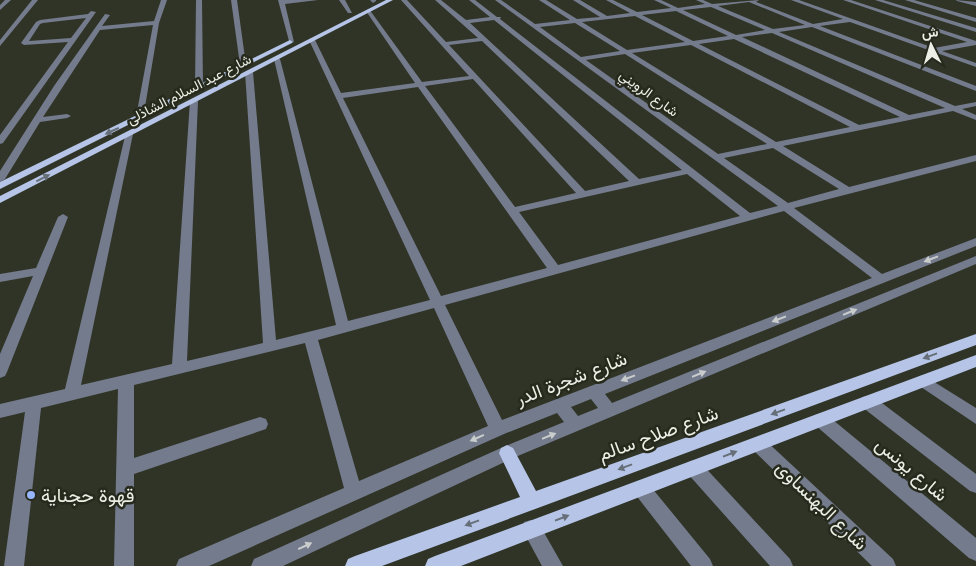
<svg xmlns="http://www.w3.org/2000/svg" width="976" height="566" font-family="'Fira Sans',Vazirmatn,sans-serif">
<style>
.lines{fill:none;stroke-linecap:round;stroke-linejoin:round}
.minor{fill:#747b8c;fill-rule:evenodd}
.major{fill:#b5c4e7;fill-rule:evenodd}
.oneway{fill:#666f78}
.oneway2{fill:#c8cccb}
.poi-dot{fill:#97b6fd;stroke:#262a1d;stroke-width:2}
.labels{text-anchor:middle;stroke-width:5;stroke-linejoin:round;paint-order:stroke}
.far-street-label{font-size:14px;fill:#ecefe6;stroke:#262a1d}
.near-street-label{font-size:19px;fill:#ecefe6;stroke:#262a1d}
.near-poi-label{font-size:19px;fill:#ecefe6;stroke:#262a1d;text-anchor:start}
</style>
<rect width="100%" height="100%" fill="#303427"/>
<g class="lines">
<path class="minor" d="M5,0H11L0,10V5Z
M32,0H38L0,46V40Z
M161,0H167L159,23L143,119L136,117L153,25L100,30L43,117L67,114L71,116L67,118L40,122L5,179L0,182V171L54,86L105,14L110,15L102,26L154,21Z
M196,0H202L203,87L199,89L195,87Z
M231,0H237L246,65L243,67L240,65Z
M278,0H318L285,4L294,42L289,41Z
M339,0H345L352,13H348Z
M370,0H376V1L373,3Z
M401,0H407L446,42L478,38L435,0H441L466,20L490,17L469,0H475L497,17H501L500,19L750,213L778,206L495,0H501L535,24L570,20L539,0H546L577,19L600,17L573,0H580L607,16L630,13L606,0H613L637,12L671,8L654,0H661L678,8L705,4L696,0H703L712,4L759,0L756,2L813,24L843,19L791,0H799L934,48L967,42L843,0H851L976,41V45L942,51L976,63V67L850,22L820,26L976,86V91L812,27L779,32L955,106L976,102V106L962,109L976,115V120L953,111L783,146L849,187L976,155V161L794,208L882,274L976,238V246L605,394L612,403L976,256V264L513,458L283,566H251L254,559L501,448L564,422L557,413L504,434L209,566H176L179,559L344,488L305,343L134,385V458L260,417L266,419L268,424L266,429L134,474V566H114L118,389L41,408L24,566H4L25,412L0,418V404L65,389L126,132L133,134L81,385L172,364L190,101L194,99L198,101L187,361L263,343L245,72L249,70L253,72L276,340L336,325L274,59L277,57L280,59L348,321L430,300L309,40L312,38L315,40L341,93L415,83L366,11L369,9L422,82L469,76ZM749,2L805,25L773,29L718,6ZM711,7L765,30L736,35L683,10ZM676,11L728,36L693,41L642,15ZM635,16L685,42L627,50L582,22ZM494,20L682,170L639,179L470,23ZM575,23L620,51L581,57L540,27ZM772,33L945,108L909,115L742,37ZM734,39L900,117L859,125L699,44ZM482,41L629,181L585,191L449,45ZM691,45L850,127L776,142L632,53ZM625,54L767,144L718,154L586,60ZM473,79L576,193L515,207L425,86ZM418,87L547,268L441,296L343,98ZM773,148L839,189L788,203L724,158ZM687,174L740,216L558,265L519,212ZM784,211L872,278L502,420L445,305ZM434,308L488,426L359,481L318,340ZM591,399L598,408L578,416L571,407Z
M875,0H883L976,28V32Z
M905,0H914L976,18V22Z
M956,0L976,2V6L957,1Z
M91,11L96,12L3,143L0,144V135L68,42L24,45L21,43L36,22L40,20L88,14ZM86,18L71,38L29,41L40,24L43,23Z
M63,214L68,217L7,372L5,376L0,378V354L33,276L0,282V274L36,268L58,217Z
M923,375L976,408V424L918,385L915,381L918,377Z
M868,396L874,397L976,474V493L970,491L862,407L860,402L862,397Z
M821,413L827,415L976,538V561L969,558L815,425L813,420L815,415Z
M758,437L764,439L893,559L896,566H872L752,449L750,444L752,439Z
M694,460L700,462L790,559L793,566H770L688,474L685,468L688,462Z
M641,480L647,482L710,559L713,566H691L635,494L632,488L635,482Z
M531,520L538,522L563,566H542L522,529L524,522Z"/>
<path class="major" d="M386,0H393L0,203V196Z
M290,40L293,42L292,43L0,189V182Z
M976,334V345L382,566H345L348,559L355,556L520,497L499,453L501,448L507,445L513,448L536,491Z
M976,355V367L461,566H425L428,559L435,556Z"/>
</g>
<defs><path id="oneway-solid" d="M-6-.8H1V-3.2L6.5 0L1 3.2V.8H-6Z" transform="scale(1.25)"/></defs>
<g class="oneway">
<use href="#oneway-solid" transform="translate(112 131) rotate(155)"/>
<use href="#oneway-solid" transform="translate(43 178) rotate(-27)"/>
<use href="#oneway-solid" transform="translate(930 356) rotate(160)"/>
<use href="#oneway-solid" transform="translate(778 412) rotate(160)"/>
<use href="#oneway-solid" transform="translate(730 454) rotate(-21)"/>
<use href="#oneway-solid" transform="translate(625 467) rotate(160)"/>
<use href="#oneway-solid" transform="translate(562 518) rotate(-21)"/>
<use href="#oneway-solid" transform="translate(472 523) rotate(160)"/>
</g>
<g class="oneway2">
<use href="#oneway-solid" transform="translate(931 259) rotate(159)"/>
<use href="#oneway-solid" transform="translate(850 312) rotate(-22)"/>
<use href="#oneway-solid" transform="translate(779 319) rotate(159)"/>
<use href="#oneway-solid" transform="translate(699 374) rotate(-22)"/>
<use href="#oneway-solid" transform="translate(628 378) rotate(159)"/>
<use href="#oneway-solid" transform="translate(549 436) rotate(-22)"/>
<use href="#oneway-solid" transform="translate(477 438) rotate(156)"/>
<use href="#oneway-solid" transform="translate(305 546) rotate(-25)"/>
</g>
<circle class="poi-dot" cx="31" cy="495" r="5"/>
<g class="labels">
<g class="far-street-label">
<text transform="translate(189 89) rotate(-27)" y="5">شارع عبد السلام الشاذلى</text>
<text transform="translate(649 93) rotate(36)" y="5">شارع الرويني</text>
</g>
<g class="near-street-label">
<text transform="translate(571 378) rotate(-21)" y="7">شارع شجرة الدر</text>
<text transform="translate(658 433) rotate(-20)" y="7">شارع صلاح سالم</text>
<text transform="translate(912 469) rotate(40)" y="7">شارع يونس</text>
<text transform="translate(822 505) rotate(44)" y="7">شارع البهنساوى</text>
</g>
<g class="near-poi-label">
<text x="41" y="502">قهوة حجناية</text>
</g>
</g>
<g transform="translate(931 45) rotate(355)" stroke="#262a1d" stroke-width="4" paint-order="stroke">
<path d="M0-4L9 19L0 12L-9 19Z" fill="#ecefe6"/>
<text y="-8" font-size="14" font-weight="bold" text-anchor="middle" fill="#ecefe6">ش</text>
</g>
</svg>
